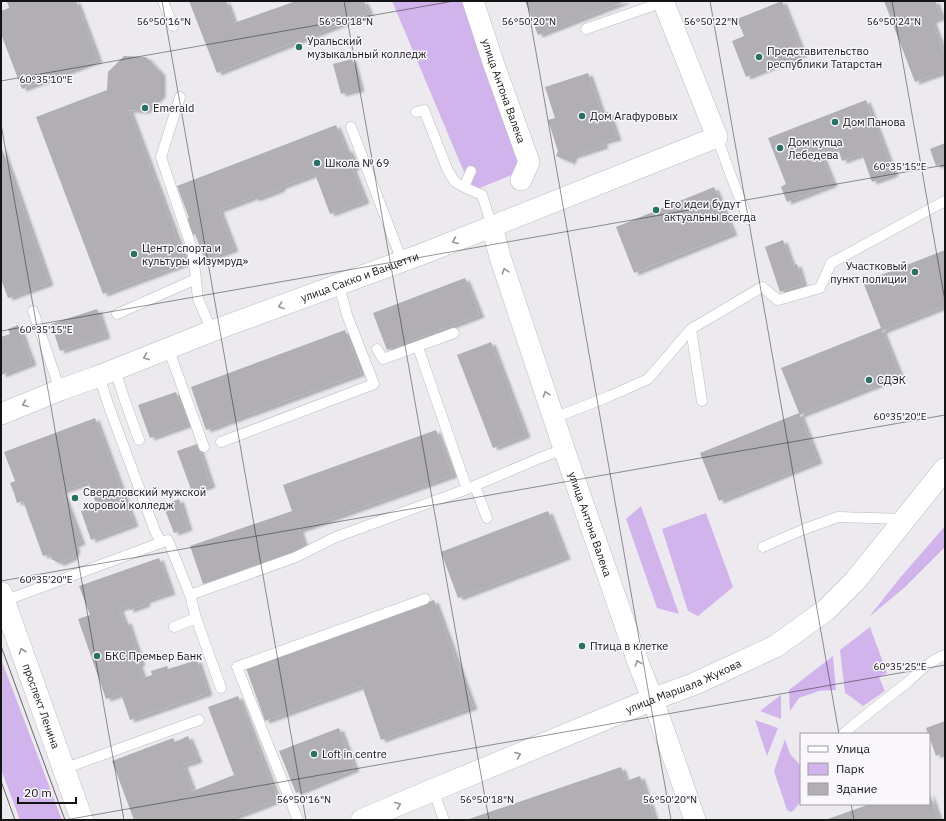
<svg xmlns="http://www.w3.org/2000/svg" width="946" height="821" font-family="'IBM Plex Sans',sans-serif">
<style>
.green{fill:#d2b4ed}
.building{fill:#b1afb3;filter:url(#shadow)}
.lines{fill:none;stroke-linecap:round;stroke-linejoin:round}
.lane-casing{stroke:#bdbabf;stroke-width:11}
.street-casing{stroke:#bdbabf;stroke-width:22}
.secondary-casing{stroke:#bdbabf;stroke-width:23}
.lane{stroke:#fff;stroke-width:10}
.street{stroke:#fff;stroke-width:21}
.secondary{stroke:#fff;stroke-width:22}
.tram{stroke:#686769;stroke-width:1}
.oneway{stroke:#969596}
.ticks{fill:none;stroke:#151415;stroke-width:1;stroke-opacity:0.45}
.poi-dot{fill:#2a7064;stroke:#f9f7fc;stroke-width:1.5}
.labels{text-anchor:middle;stroke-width:3;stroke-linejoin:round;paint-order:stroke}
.poi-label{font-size:11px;fill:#151415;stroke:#f9f7fc;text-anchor:start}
.street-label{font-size:11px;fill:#151415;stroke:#f9f7fc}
.ticks-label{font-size:10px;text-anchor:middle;fill:#151415;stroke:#f9f7fc;stroke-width:3;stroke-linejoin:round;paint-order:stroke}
</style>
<defs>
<filter id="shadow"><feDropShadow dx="4.5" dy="2.5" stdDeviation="1" flood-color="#0004"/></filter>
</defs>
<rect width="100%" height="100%" fill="#eceaef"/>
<path class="green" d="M392,1H477L527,169L472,191Z
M641,506L679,614L657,608L626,519Z
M706,513L733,587L698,616L688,611L662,529Z
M945,526V547L904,588L869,617L899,579Z
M870,627L887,673L879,677L885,691L863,706L854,699L845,693L840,650Z
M833,656L836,690L819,691L799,698L790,711L789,690Z
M1,659L62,820H20L1,769Z
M781,695V719L760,711Z
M755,720L778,728L767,756Z
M785,739L790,754L801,766V801L794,810L791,812L787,810L774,771Z"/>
<path class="building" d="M7,1H76L98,60L22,89L1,34V11L9,8Z
M189,1H226L234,23L296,1H364L369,13L217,73Z
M525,1H626L538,35Z
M782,1L803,54L746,77L732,41L744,36L737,19Z
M884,1H935L941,17L932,21L945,56V71L915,82Z
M124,56L146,57L161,73V95L145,111L129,110L186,263L103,294L36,117L107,90L108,72Z
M352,59L360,89L341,94L333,64Z
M588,73L602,114L608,112L617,138L602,142L604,146L573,156L571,162L556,156L558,151L548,120L555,118L545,87Z
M866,100L894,174L872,182L862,154L842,161L838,148L821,154L833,184L787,202L781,187L786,184L768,138Z
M336,125L346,150L348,149L356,167L352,168L365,201L330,214L315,174L280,187L281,189L255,199L254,197L219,210L234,249L205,260L195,234L192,235L186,219L189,218L177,186Z
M945,143V163L936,166L930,149Z
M1,146L49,283L8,298L1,279Z
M714,187L733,233L634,273L616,227Z
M783,240L792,266L797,264L803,284L780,292L765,247Z
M945,250V306L882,331L900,376L800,415L818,461L719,501L700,453L799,413L781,368L881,328L863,282Z
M465,278L480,315L387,350L373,313Z
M97,309L106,336L60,351L51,324Z
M18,325L32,363L1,375V337L10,334L8,329Z
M345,330L361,373L206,430L191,387Z
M491,342L526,435L493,448L457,355Z
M176,392L189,424L150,438L138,405Z
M95,418L134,524L91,540L81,511L97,506L88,482L62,491L81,542L74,545L76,549L72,558L60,563L51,559L50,554L43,556L23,501L17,503L14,493L10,483L15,481L4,452Z
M436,430L453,475L299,530L305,548L203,584L190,546L292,511L283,485Z
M197,444L211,485L192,492L177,451Z
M179,499L188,528L174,533L163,505Z
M548,511L566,557L458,598L441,552Z
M159,558L171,592L145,601L146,604L138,607L129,610L128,606L119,609L124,622L127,621L141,663L138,664L143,678L152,675L151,671L167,666L168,669L197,660L208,693L130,720L121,694L106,699L78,619L90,615L79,586Z
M434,600L473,707L381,740L362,686L265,721L246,668Z
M238,696L278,800L226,820H134L112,761L173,738L175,742L188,736L198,760L183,765L193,791L234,775L208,707Z
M945,721V752L936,756L929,736V734H928L926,728Z
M339,728L355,769L296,793L279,751Z
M621,767L626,781L640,776L655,820H469V819Z
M929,792L939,820H825L870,804H929Z"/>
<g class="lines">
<g class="lane-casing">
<path id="lane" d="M163,1L173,26
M586,29L663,2
M180,97L161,157L192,249L196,279L198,299L212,331
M416,112L424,110L448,171L455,182L464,187
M351,127L402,261
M717,137L731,176L748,219
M471,171L464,187L482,195L492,226
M33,311L60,390
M117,314L196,279
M691,329L702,401
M418,347L467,489
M168,348L204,447
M377,349L383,359L454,333
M115,370L124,398L139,440
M99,376L108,404L155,531L161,542
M554,418L610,396L648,379L691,329L762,287L778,300L820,288L831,263L945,201
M221,442L374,384L347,315L339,285
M475,486L487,518
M763,547L802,530L838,517L904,519
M4,601L168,540L190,595L296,557L336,537L467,489L540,458L564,449
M196,618L221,688
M174,627L196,618L190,595
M843,734C864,716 886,699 908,682C919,672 930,660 945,655
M63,769L199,720
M433,790L444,820
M298,820L237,667L425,599"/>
</g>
<g class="street-casing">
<g id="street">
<path id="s1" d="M473,1L494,65L529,162L521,180"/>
<path id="s2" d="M492,226L500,257L564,449L639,665C660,716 677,768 695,820"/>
<path id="s3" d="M1,414L60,390L99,376L212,331L425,253L717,137L663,1"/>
</g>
</g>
<g class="secondary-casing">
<g id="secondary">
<path id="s4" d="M1,593L82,820"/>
<path id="s5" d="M362,820L433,790L653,699L694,684L776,646L826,610L855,581L945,469"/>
</g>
</g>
<use href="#lane" class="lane"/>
<use href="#street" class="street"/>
<use href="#secondary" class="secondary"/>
<path class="tram" d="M1,646L65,820
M1,781L15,820"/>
</g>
<defs><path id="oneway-chevron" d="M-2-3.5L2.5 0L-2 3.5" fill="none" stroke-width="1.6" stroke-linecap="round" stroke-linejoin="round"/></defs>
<g class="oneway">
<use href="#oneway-chevron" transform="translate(455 241) rotate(158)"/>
<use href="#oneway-chevron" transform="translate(505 271) rotate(-108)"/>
<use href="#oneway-chevron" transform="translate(281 306) rotate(160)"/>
<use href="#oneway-chevron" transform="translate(146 357) rotate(158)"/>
<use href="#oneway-chevron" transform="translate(546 394) rotate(-108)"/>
<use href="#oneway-chevron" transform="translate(25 404) rotate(158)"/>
<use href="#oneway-chevron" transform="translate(22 651) rotate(-109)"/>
<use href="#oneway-chevron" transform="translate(638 663) rotate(-110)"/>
<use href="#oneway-chevron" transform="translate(518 755) rotate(-22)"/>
<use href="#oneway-chevron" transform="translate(398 805) rotate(-23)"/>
</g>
<path class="ticks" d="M162,1L306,820M344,1L489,820M527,1L671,820M710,1L839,734M892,1L945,301M1,81L454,1M1,124L124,820M1,331L945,165M1,581L945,415M851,804L854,820M65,820L945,665"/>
<g class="poi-dot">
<circle cx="299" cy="47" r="4"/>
<circle cx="759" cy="57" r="4"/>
<circle cx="145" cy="108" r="4"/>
<circle cx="582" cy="116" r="4"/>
<circle cx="835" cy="122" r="4"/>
<circle cx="780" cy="148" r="4"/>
<circle cx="317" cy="163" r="4"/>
<circle cx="656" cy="210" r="4"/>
<circle cx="134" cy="254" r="4"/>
<circle cx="915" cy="272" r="4"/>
<circle cx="869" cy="380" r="4"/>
<circle cx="75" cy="498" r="4"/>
<circle cx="582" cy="646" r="4"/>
<circle cx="97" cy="656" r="4"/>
<circle cx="314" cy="754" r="4"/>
</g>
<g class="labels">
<g class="poi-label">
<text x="307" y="45">Уральский<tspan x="307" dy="13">музыкальный колледж</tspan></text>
<text x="767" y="55">Представительство<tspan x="767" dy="13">республики Татарстан</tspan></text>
<text x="153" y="112">Emerald</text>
<text x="590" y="120">Дом Агафуровых</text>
<text x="843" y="126">Дом Панова</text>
<text x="788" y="146">Дом купца<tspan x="788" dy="13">Лебедева</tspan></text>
<text x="325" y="167">Школа № 69</text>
<text x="664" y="208">Его идеи будут<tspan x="664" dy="13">актуальны всегда</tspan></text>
<text x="142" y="252">Центр спорта и<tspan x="142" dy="13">культуры «Изумруд»</tspan></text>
<text x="907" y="270" text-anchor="end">Участковый<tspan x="907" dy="13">пункт полиции</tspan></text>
<text x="877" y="384">СДЭК</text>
<text x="83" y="496">Свердловский мужской<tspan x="83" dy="13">хоровой колледж</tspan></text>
<text x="590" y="650">Птица в клетке</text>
<text x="105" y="660">БКС Премьер Банк</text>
<text x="322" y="758">Loft in centre</text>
</g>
<g class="street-label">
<text dy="4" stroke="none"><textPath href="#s1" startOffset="95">улица Антона Валека</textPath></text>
<text dy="4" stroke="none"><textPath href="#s3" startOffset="384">улица Сакко и Ванцетти</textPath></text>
<text dy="4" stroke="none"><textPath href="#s2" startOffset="314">улица Антона Валека</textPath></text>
<text dy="4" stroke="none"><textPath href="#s5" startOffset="348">улица Маршала Жукова</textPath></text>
<text dy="4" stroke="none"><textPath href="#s4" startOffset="120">проспект Ленина</textPath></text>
</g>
</g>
<g class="ticks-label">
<text x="164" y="25">56°50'16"N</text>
<text x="346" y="25">56°50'18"N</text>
<text x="529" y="25">56°50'20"N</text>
<text x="711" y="25">56°50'22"N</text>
<text x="894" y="25">56°50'24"N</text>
<text x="46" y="83">60°35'10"E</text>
<text x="900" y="170">60°35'15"E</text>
<text x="46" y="333">60°35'15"E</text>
<text x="900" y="420">60°35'20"E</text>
<text x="46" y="583">60°35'20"E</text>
<text x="900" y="670">60°35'25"E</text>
<text x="304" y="803">56°50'16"N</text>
<text x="487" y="803">56°50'18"N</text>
<text x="670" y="803">56°50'20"N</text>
</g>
<rect width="946" height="821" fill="none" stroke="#151415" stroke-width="4"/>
<rect x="800" y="733" width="130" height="72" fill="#f9f7fc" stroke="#9e9ca0"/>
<rect x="808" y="746" width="20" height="6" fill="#ffffff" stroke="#9e9ca0"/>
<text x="836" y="753" font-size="12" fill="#151415">Улица</text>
<rect x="808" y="763" width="20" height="12" fill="#d2b4ed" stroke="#9e9ca0"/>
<text x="836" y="773" font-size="12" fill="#151415">Парк</text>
<rect x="808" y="783" width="20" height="12" fill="#b1afb3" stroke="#9e9ca0"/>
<text x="836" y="793" font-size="12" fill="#151415">Здание</text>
<path d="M18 797v6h58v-6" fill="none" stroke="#151415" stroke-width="2"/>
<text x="24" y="797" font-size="12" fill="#151415" stroke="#f9f7fc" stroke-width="3" paint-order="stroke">20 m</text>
</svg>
